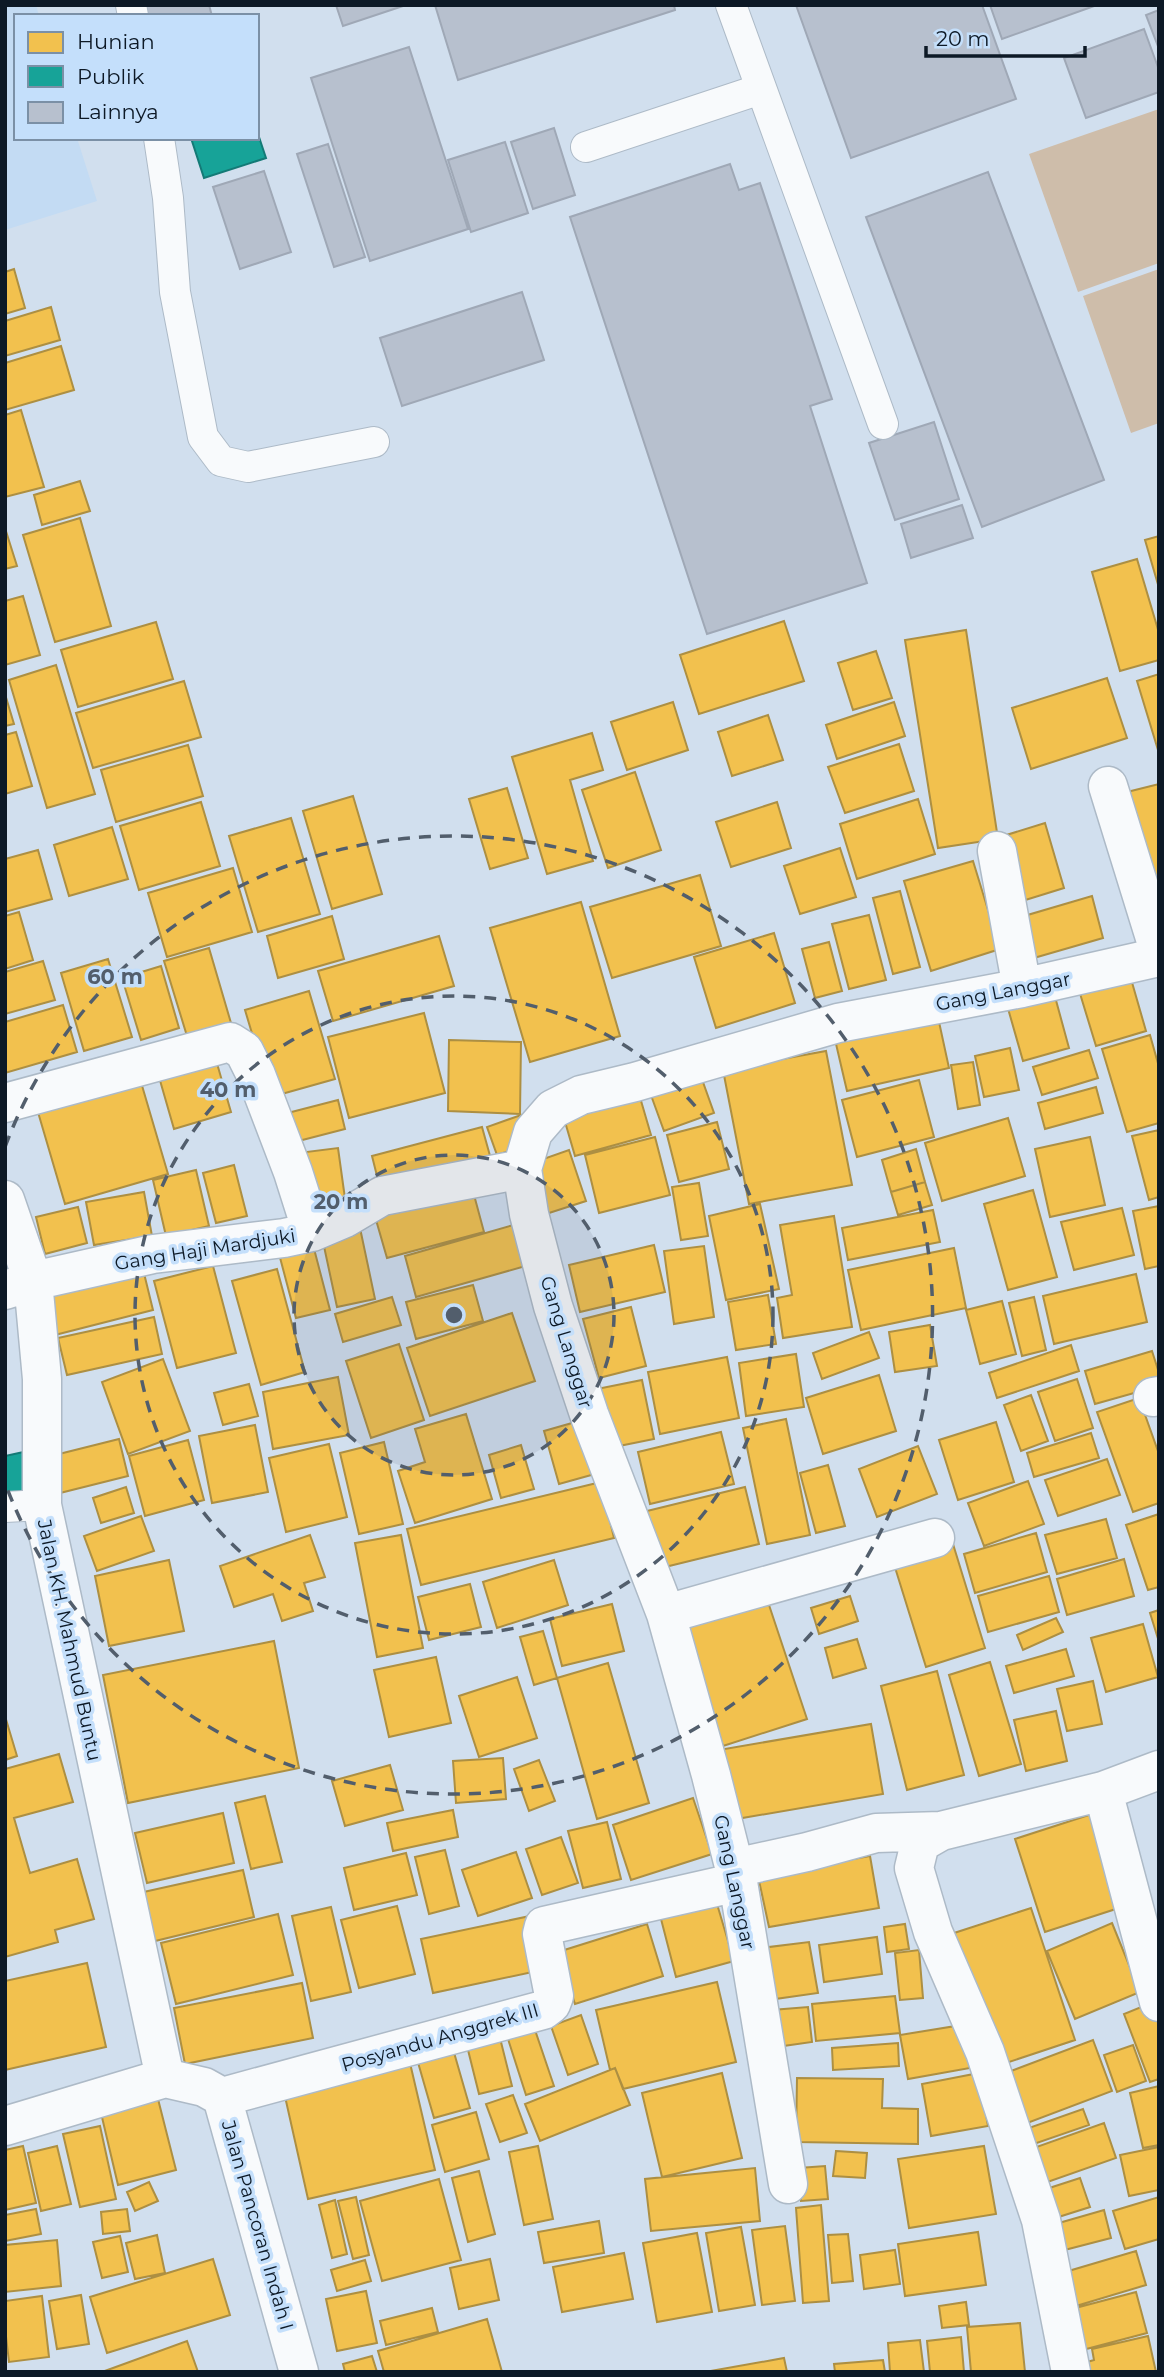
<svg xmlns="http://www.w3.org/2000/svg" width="1164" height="2377" font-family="Montserrat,sans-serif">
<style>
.built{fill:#c3dbf3}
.green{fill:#cebdaa}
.homes{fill:#f2c14e;stroke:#ad8f42;stroke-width:2}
.public{fill:#17a398;stroke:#147a76;stroke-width:2}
.building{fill:#b7c0ce;stroke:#9fa8b6;stroke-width:2}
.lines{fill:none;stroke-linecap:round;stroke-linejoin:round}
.service-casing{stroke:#adbac7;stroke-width:32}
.minor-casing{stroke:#adbac7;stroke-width:41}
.service{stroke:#f8fafc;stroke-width:30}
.minor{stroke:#f8fafc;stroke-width:38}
.ring{fill:none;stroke:#525e6c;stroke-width:3.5;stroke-dasharray:12 9}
.labels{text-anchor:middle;stroke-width:7;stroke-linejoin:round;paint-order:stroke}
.street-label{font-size:19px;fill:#0d1926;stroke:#c4dffb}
.centre{fill:#525e6c;stroke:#c4dffb;stroke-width:3.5}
.ring-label{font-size:21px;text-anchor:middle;font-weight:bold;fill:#525e6c;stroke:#c4dffb;stroke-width:7;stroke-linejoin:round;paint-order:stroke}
</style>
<rect width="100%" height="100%" fill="#d1dfee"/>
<path class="built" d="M5,5H36L39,16H16V138H77L97,201L5,230Z"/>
<path class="green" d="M1159,109V263L1078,292L1029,154Z
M1159,269V423L1131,433L1083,296Z"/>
<path class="homes" d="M14,269L25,308L5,314V272Z
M51,307L60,340L5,356V321Z
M61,346L74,390L5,410V363Z
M21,410L44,487L5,497V415Z
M80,481L90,511L42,525L34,495Z
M80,518L111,626L55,642L23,535Z
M5,528L17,566L5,569Z
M1159,536V588L1145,540Z
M1137,559L1159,633V660L1120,671L1092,572Z
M23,596L40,655L5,665V601Z
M784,621L804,681L699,714L680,655Z
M156,622L173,679L78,707L61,650Z
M966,630L998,839L938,848L905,640Z
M876,651L892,698L853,710L838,663Z
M56,665L95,794L47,808L9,680Z
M1159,674V750H1158L1137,681Z
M1107,678L1127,738L1031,769L1012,708Z
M184,681L201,737L93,768L76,713Z
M5,694L14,724L5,726Z
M673,702L688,750L627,770L611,722Z
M894,702L905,736L837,759L826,725Z
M768,715L783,760L732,776L718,732Z
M16,732L32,786L5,794V735Z
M592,733L603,770L570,780L593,861L547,874L512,757Z
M899,744L914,791L845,813L828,767Z
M188,745L203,796L116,822L101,770Z
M635,772L661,850L608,868L582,790Z
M1159,784V900L1123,793Z
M507,788L528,858L490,869L469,799Z
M353,796L382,894L332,909L303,811Z
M918,799L935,854L857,879L840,824Z
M201,802L220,866L139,890L120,826Z
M777,802L791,848L731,867L716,822Z
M291,818L320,914L258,932L229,836Z
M1045,823L1064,888L1019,902L1000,837Z
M112,827L128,879L69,896L54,845Z
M840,848L856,897L800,914L784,866Z
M38,850L52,899L5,912V859Z
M973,861L1000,949L931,971L904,881Z
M233,868L252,932L167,957L148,893Z
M700,875L721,946L612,978L590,907Z
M900,891L920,967L893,974L873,898Z
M1092,896L1103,938L1027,960L1014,919Z
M581,902L620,1036L530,1062L490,928Z
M19,912L33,960L5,969V916Z
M869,915L886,980L849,989L832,924Z
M332,916L344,959L278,978L267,936Z
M774,933L795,1003L716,1028L694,957Z
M439,936L454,986L333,1021L318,971Z
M829,942L842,991L815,998L802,949Z
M209,948L231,1023L187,1036L164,961Z
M108,959L132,1037L84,1051L61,973Z
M43,961L55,1000L5,1014V972Z
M161,966L179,1028L141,1040L122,978Z
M1129,972L1146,1031L1096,1046L1078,987Z
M309,991L335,1079L271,1097L245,1010Z
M1054,993L1069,1048L1023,1061L1007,1005Z
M63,1005L77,1052L5,1073V1022Z
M936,1008L949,1068L847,1091L833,1031Z
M424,1013L445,1093L349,1118L328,1037Z
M1150,1035L1159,1067V1123L1127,1132L1102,1049Z
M449,1040L521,1042L520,1114L448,1111Z
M1010,1048L1019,1090L984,1097L975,1056Z
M1089,1050L1098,1078L1042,1095L1033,1067Z
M826,1051L852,1185L749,1204L723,1070Z
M214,1053L231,1112L174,1129L157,1070Z
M973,1062L980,1105L958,1109L951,1065Z
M699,1071L714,1113L664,1131L648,1087Z
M138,1072L168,1174L65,1204L35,1102Z
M919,1080L934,1137L857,1157L842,1100Z
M637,1087L651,1135L575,1156L561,1108Z
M1096,1087L1103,1113L1045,1129L1038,1103Z
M338,1100L345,1129L283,1145L276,1116Z
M521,1115L529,1144L497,1155L487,1127Z
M1008,1118L1025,1176L942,1201L925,1143Z
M717,1122L729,1169L679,1182L667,1135Z
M482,1127L492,1163L381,1192L372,1156Z
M1159,1130V1197L1149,1200L1132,1136Z
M655,1137L670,1195L599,1213L585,1155Z
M1090,1137L1105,1205L1050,1217L1035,1149Z
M338,1148L347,1213L314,1217L306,1152Z
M916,1149L925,1182L891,1192L882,1160Z
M569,1150L586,1201L546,1214L529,1164Z
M234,1165L247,1216L216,1223L203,1173Z
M196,1170L209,1226L166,1236L153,1180Z
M470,1180L484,1232L387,1258L372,1206Z
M925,1182L932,1205L898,1215L891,1192Z
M699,1183L708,1236L681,1240L672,1187Z
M1033,1190L1057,1277L1008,1290L984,1204Z
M144,1192L152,1236L94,1245L86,1202Z
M760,1204L779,1289L726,1300L709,1216Z
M1159,1206V1266L1145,1269L1133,1211Z
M78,1207L87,1243L45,1254L36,1217Z
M1122,1208L1134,1255L1074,1270L1061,1222Z
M933,1210L940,1242L848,1260L842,1228Z
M834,1216L852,1327L783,1338L777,1298L792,1295L780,1225Z
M524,1222L536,1263L416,1297L405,1256Z
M360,1228L375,1299L337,1307L322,1237Z
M312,1241L330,1310L296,1318L278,1250Z
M654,1245L665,1292L580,1312L569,1265Z
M704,1246L714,1317L674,1324L664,1251Z
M954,1248L966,1308L861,1330L848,1270Z
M141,1261L153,1310L51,1336L38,1286Z
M213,1266L236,1353L177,1368L154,1281Z
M277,1269L305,1372L261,1385L232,1281Z
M1136,1274L1147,1322L1054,1344L1043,1296Z
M473,1285L483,1321L416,1339L406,1302Z
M768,1295L776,1344L736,1350L728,1302Z
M392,1297L401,1325L343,1342L335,1314Z
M1034,1297L1046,1350L1022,1356L1009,1303Z
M1002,1301L1016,1354L980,1364L966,1310Z
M631,1307L646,1366L599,1378L583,1319Z
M512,1313L535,1381L430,1416L407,1348Z
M154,1317L162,1354L67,1375L58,1338Z
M930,1325L937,1366L895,1372L889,1332Z
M869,1332L879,1358L822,1379L813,1353Z
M399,1344L424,1420L371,1438L346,1361Z
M1071,1345L1079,1371L997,1398L989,1373Z
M1152,1351L1159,1373V1386L1095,1404L1085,1371Z
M796,1354L804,1407L746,1416L739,1363Z
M727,1357L739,1418L660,1434L648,1372Z
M163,1359L190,1431L128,1454L102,1382Z
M879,1375L896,1431L823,1454L806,1398Z
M338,1377L349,1435L273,1449L263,1392Z
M1077,1379L1093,1428L1055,1441L1038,1392Z
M642,1380L654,1439L604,1449L592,1390Z
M249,1384L258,1416L223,1425L214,1393Z
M1031,1395L1048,1441L1021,1451L1004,1405Z
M1139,1398L1159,1454V1503L1133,1512L1097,1412Z
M466,1414L492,1499L415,1523L398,1471L425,1462L415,1429Z
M586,1419L602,1472L559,1484L544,1431Z
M786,1419L810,1535L767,1544L743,1428Z
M996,1422L1014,1482L958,1500L939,1440Z
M255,1425L268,1492L212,1503L199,1436Z
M721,1432L734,1484L650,1504L638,1452Z
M1091,1433L1099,1458L1034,1477L1027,1453Z
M119,1439L128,1476L60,1493L51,1456Z
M188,1440L204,1500L145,1516L129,1456Z
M384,1442L403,1524L359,1534L340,1453Z
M329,1444L347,1517L286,1532L269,1458Z
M521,1445L534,1489L501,1498L489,1455Z
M918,1446L937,1494L877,1517L859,1469Z
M1107,1459L1120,1495L1058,1516L1045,1480Z
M828,1465L845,1526L816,1533L800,1473Z
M1028,1481L1044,1524L984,1546L968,1503Z
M601,1482L614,1538L421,1585L407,1529Z
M126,1487L134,1513L101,1523L93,1498Z
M745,1487L759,1544L661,1568L647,1511Z
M1159,1514V1587L1148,1590L1126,1525Z
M141,1516L154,1551L97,1571L84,1536Z
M1106,1519L1117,1558L1057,1574L1045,1535Z
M1036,1533L1047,1572L975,1593L964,1554Z
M310,1535L325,1577L304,1583L313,1611L282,1621L273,1594L234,1607L220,1566Z
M401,1535L423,1648L377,1657L355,1543Z
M953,1544L985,1648L926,1667L893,1561Z
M1124,1559L1134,1596L1067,1615L1057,1579Z
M169,1560L184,1631L109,1646L95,1576Z
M554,1560L568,1605L497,1628L483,1582Z
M1049,1576L1059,1612L988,1632L978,1596Z
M470,1584L481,1627L429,1640L418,1597Z
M766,1596L807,1719L723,1746L682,1623Z
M850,1596L858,1621L819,1634L811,1608Z
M612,1604L624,1651L562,1666L550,1619Z
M1159,1610V1642L1150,1613Z
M1056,1618L1063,1632L1023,1650L1017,1635Z
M1143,1624L1158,1677L1106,1692L1091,1638Z
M543,1631L557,1678L534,1685L520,1637Z
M857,1639L866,1668L833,1678L825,1648Z
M274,1641L299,1768L128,1803L103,1675Z
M1066,1649L1074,1676L1014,1693L1006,1666Z
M436,1657L451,1723L389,1737L374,1670Z
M990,1662L1021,1764L979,1776L949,1675Z
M608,1663L649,1803L597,1819L557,1678Z
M937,1671L964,1775L907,1790L881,1686Z
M517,1677L537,1738L479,1757L459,1696Z
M1093,1681L1102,1724L1067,1731L1057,1689Z
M1056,1711L1067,1761L1026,1771L1014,1720Z
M5,1716L17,1756L5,1760Z
M871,1724L883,1794L725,1821L713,1751Z
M59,1754L73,1802L14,1818L30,1873L77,1859L94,1919L55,1930L58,1942L5,1957V1769Z
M503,1758L506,1799L456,1803L453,1761Z
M539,1760L555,1801L529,1811L514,1769Z
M390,1765L403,1810L345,1826L332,1781Z
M265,1796L282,1862L251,1869L235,1803Z
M693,1798L712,1854L631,1880L613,1825Z
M453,1810L458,1837L393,1851L387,1823Z
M223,1813L234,1863L147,1883L135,1833Z
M1095,1813L1125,1906L1045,1932L1015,1839Z
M607,1822L621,1879L583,1888L568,1831Z
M561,1837L578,1883L542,1895L526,1849Z
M445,1850L459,1906L429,1914L415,1857Z
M516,1852L532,1898L478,1916L462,1870Z
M406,1853L417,1895L354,1910L344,1868Z
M870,1856L879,1908L769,1927L758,1876Z
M243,1870L254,1917L151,1942L139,1893Z
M717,1904L734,1961L676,1977L661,1919Z
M397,1906L415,1974L359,1988L341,1920Z
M331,1907L351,1992L311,2001L292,1916Z
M1031,1908L1075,2040L991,2068L948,1935Z
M278,1914L293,1975L176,2004L161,1943Z
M530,1916L542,1970L433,1993L421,1939Z
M1112,1923L1140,1992L1075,2019L1047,1951Z
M647,1924L663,1976L575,2004L558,1952Z
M905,1924L909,1949L887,1952L884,1927Z
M877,1937L882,1974L824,1982L819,1945Z
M809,1942L818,1993L768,2000L761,1948Z
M919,1950L923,1998L900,2000L895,1953Z
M87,1963L106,2047L5,2070V1981Z
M717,1982L736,2062L623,2089L615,2068L610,2070L596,2010Z
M302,1983L313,2038L185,2064L174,2008Z
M895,1996L900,2033L816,2041L812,2004Z
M1151,2003L1159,2023V2079L1150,2082L1124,2014Z
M808,2007L812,2042L776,2047L772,2010Z
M581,2015L598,2064L568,2075L551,2026Z
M962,2025L970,2068L908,2079L900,2035Z
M535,2030L554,2086L526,2095L508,2039Z
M499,2034L512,2086L479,2094L466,2042Z
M1093,2040L1112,2091L1022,2125L1003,2074Z
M898,2043L899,2066L833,2070L832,2048Z
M1133,2045L1146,2081L1117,2092L1104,2055Z
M453,2049L470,2108L434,2118L417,2059Z
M410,2063L435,2170L308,2199L284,2092Z
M615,2068L630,2105L540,2141L525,2104Z
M722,2073L742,2158L662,2177L642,2093Z
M979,2073L988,2126L931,2136L922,2084Z
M797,2078L883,2079L882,2108L918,2109V2144L796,2142Z
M1159,2086V2145L1143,2148L1130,2093Z
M513,2095L527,2133L500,2142L486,2104Z
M158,2099L176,2170L118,2185L101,2113Z
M1083,2109L1089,2125L1028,2146L1023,2130Z
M476,2112L489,2159L445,2172L432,2125Z
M1104,2123L1116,2158L1039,2185L1028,2150Z
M100,2126L116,2199L80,2207L63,2134Z
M23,2146L36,2203L5,2210V2150Z
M57,2146L71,2204L41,2211L28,2153Z
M538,2146L553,2219L524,2225L509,2152Z
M984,2146L996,2214L909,2228L898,2159Z
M1159,2147V2190L1129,2196L1120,2155Z
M836,2151L867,2153L865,2178L833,2176Z
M825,2166L828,2199L801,2201L799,2168Z
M755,2168L760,2221L651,2231L645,2179Z
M479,2171L495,2234L468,2242L452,2178Z
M1080,2178L1090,2207L1046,2221L1037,2192Z
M439,2179L461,2260L382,2281L360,2201Z
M149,2182L158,2201L135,2211L127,2192Z
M356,2197L369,2255L353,2259L338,2201Z
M1159,2197V2239L1125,2249L1113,2211Z
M335,2200L347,2254L332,2258L319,2205Z
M821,2205L829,2301L803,2303L796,2208Z
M36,2209L41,2234L5,2241V2215Z
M127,2209L130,2231L103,2234L101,2212Z
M1104,2210L1111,2238L1053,2253L1045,2227Z
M599,2221L604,2253L544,2263L538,2232Z
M785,2226L795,2301L762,2305L752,2230Z
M741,2227L755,2305L719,2311L706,2233Z
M978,2232L986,2285L905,2296L898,2244Z
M697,2233L712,2312L657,2322L643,2243Z
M848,2234L853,2281L832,2283L828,2235Z
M157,2235L165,2273L135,2279L126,2243Z
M120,2236L128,2272L102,2278L93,2242Z
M57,2240L61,2286L5,2292V2245Z
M895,2250L900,2284L864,2289L860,2255Z
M1136,2251L1146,2285L1066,2309L1055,2275Z
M624,2253L633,2299L562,2312L553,2267Z
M213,2259L230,2315L107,2353L90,2297Z
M490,2259L499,2300L459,2309L450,2268Z
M365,2260L371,2281L337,2291L331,2270Z
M366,2291L377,2343L337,2351L326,2299Z
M1136,2292L1147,2333L1075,2352L1064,2311Z
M81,2295L89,2344L57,2349L49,2301Z
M42,2296L49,2357L9,2362L5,2328V2301Z
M966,2302L969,2325L942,2328L939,2306Z
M432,2308L438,2332L386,2345L380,2321Z
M487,2319L502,2372H384L378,2351Z
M1020,2323L1025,2372H971L967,2327Z
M1148,2336L1156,2372H1078L1077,2365L1094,2360L1092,2349Z
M961,2337L964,2372H930L927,2341Z
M920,2340L924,2372H890L888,2343Z
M187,2341L198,2372H102Z
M372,2356L377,2372H345L343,2364Z
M784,2358L787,2372H705Z
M883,2360L885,2372H835L834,2364Z"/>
<path class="public" d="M257,131L266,158L204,178L191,138H257Z
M28,1451L32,1494L5,1497V1456Z"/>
<path class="building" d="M143,5H209L212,16H147Z
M336,5H406L343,26Z
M435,5H674L675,10L458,80Z
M796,5H982L1016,99L851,158Z
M990,5H1097L1002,39Z
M1159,10V49L1146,15Z
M1144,29L1159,70V92L1086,118L1064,58Z
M409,47L468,229L370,261L311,78Z
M554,128L575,195L533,209L511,142Z
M505,142L528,213L471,232L448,160Z
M328,144L365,257L334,267L297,154Z
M730,164L739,190L760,183L832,399L810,406L867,583L707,634L570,217Z
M264,171L291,252L240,269L213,187Z
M988,172L1104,480L982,527L866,217Z
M522,292L544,360L402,406L380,338Z
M934,422L959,499L895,520L869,443Z
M962,505L973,538L911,558L901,524Z"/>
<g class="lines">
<g class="service-casing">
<path id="service" d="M131,5L133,16
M731,5L883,424
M159,138L168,198L175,292L203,437L221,461L248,467L374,442
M586,147L761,89
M5,1507L42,1505"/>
</g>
<g class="minor-casing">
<path id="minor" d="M1108,786L1159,951
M997,851L1022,988
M5,1103L230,1042L244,1051L256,1075L293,1172L312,1232
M5,1200L33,1281L42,1379V1505L165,2078
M5,1290L33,1281L153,1254L284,1238L312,1232L345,1218L382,1196L522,1169
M1153,1397L1159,1396
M666,1614L935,1538
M1103,1791L1159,2002
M734,1868L807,1852L876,1833L941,1831
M222,2097L543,2010L551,2004L554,1996L542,1934L544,1926L738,1882
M5,2126L165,2078L204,2087L222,2097L299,2372
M788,2184L738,1882L711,1775L666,1614L589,1414L553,1306L529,1214L522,1169L533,1132L553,1109L581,1095L635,1082L838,1023L1022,988L1159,957
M1071,2372L1041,2220L985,2052L933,1932L914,1868L920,1843L941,1831L1103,1791L1159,1770"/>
</g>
<use href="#service" class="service"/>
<use href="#minor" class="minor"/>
</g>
<circle cx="454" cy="1315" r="160" fill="#525e6c" fill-opacity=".12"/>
<g class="ring">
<circle cx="454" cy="1315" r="160"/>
<circle cx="454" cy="1315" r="319"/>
<path d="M5 1147A479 479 0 1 1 5 1483"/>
</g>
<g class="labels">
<g class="street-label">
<text transform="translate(1003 991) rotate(-11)" y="7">Gang Langgar</text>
<text transform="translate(205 1249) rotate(-9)" y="7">Gang Haji Mardjuki</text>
<text transform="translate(567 1342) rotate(73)" y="7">Gang Langgar</text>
<text transform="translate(70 1640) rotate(78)" y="7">Jalan KH. Mahmud Buntu</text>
<text transform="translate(735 1882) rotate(78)" y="7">Gang Langgar</text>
<text transform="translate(440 2037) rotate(-16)" y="7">Posyandu Anggrek III</text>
<text transform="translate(258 2225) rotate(74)" y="7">Jalan Pancoran Indah I</text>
</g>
</g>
<circle cx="454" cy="1315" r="10" class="centre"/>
<g class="ring-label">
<text x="115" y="984">60 m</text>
<text x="228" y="1097">40 m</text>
<text x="341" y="1209">20 m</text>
</g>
<rect width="1164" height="2377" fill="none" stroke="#0d1926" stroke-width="14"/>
<rect x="14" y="14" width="245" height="126" fill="#c4dffb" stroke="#7b90a6" stroke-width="2"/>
<rect x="28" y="32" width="35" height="21" fill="#f2c14e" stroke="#7b90a6" stroke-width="2"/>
<text x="77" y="49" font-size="21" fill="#0d1926">Hunian</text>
<rect x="28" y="66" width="35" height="21" fill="#17a398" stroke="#7b90a6" stroke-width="2"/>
<text x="77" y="84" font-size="21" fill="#0d1926">Publik</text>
<rect x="28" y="102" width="35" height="21" fill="#b7c0ce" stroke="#7b90a6" stroke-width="2"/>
<text x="77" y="119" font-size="21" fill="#0d1926">Lainnya</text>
<path d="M926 46v10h159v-10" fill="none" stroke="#0d1926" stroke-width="3.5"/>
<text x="936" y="46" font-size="21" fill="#0d1926" stroke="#c4dffb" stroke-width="5" paint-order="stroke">20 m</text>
</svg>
